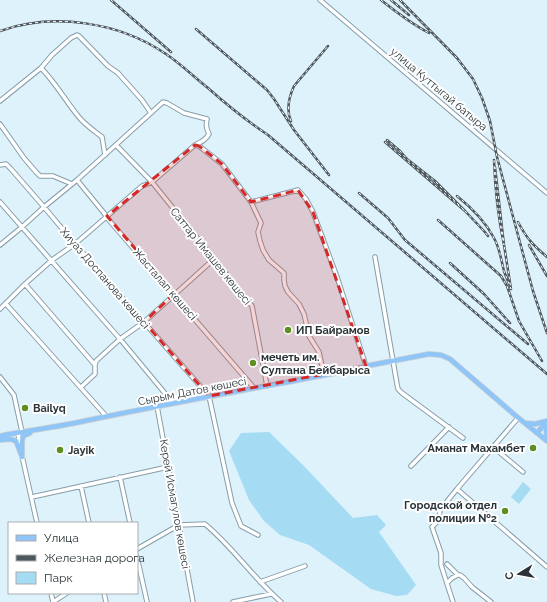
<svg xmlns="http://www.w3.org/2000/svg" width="547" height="602" font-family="Raleway,sans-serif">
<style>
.green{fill:#a6dbf4}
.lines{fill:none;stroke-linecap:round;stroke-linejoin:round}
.minor-casing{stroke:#869ea9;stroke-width:5.5}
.major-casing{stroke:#d0d2d3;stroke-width:6}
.minor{stroke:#fff;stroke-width:3.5}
.major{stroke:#8fc5f7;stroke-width:4.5}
.rail-casing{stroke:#4d585e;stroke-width:2.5}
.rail{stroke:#fff;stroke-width:1;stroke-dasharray:3;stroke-linecap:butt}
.marked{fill:#d62828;fill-opacity:0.2;stroke:#d62828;stroke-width:3;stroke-dasharray:8 5;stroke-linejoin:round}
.poi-dot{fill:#5f8e22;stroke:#fff;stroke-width:1.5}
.labels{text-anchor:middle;stroke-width:4;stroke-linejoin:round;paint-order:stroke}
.street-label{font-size:11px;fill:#2a3338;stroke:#fff}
.poi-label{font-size:11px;font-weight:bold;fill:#2a3338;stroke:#fff;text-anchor:start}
</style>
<rect width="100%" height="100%" fill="#def2fc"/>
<path class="green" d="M269,432L304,466L353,518L377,515L386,525L379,532L416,585L407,595L396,596L371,589L309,545L280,535L264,521L249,500L229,451L241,433Z
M523,482L531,489L519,504L511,497Z"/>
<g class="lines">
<g class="minor-casing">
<path id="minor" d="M320,0L547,193
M41,68C55,82 65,100 78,116C84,124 93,130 102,137L105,155
M0,101L41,68L52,55L71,38L77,35L79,36L108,66L118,73L142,100L151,113L163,102L167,103L184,113L207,119C206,125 206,128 209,134C206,140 201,142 195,145L199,146L222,164L251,202L298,190L306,199L313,212L337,277L366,366
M0,124L24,158L36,172L40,176H53L72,184
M116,145L152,182L252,306L267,386
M0,165L6,164L11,169L44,207L75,244L209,396L232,503L241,526L258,535
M77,180L104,213L108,219L254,388
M0,202L120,339L173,403
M251,202L261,223L258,232L260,241L263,250L269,260L284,273V280L285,286L288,292L299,304L304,314L309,336L319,352L324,375
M0,245L22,227L44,207L77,180L151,113
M375,257L397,384L398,389L402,393L463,438
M25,284L95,365
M6,304L106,416
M0,309L25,284L52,260L75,244L142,186L152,182L195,145
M0,377L14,395L22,432
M81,387L95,374V365L96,361L120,339L144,322L214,259
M157,406L193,602
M18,433L20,448
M493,447L523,472
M22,456L37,523
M411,466L449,427
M120,477L130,523
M81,486L89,523
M457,489L547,567
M32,497L168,467
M137,549L179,525L205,524C233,547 253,578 281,602
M137,557L147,602
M447,564L458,575
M260,582L305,566
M447,583L452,578L458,575H460L464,578L472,587L491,602
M51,593L53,602
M104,593L106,602
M53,602L67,593
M233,602L271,594
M453,602L441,565V553L432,527L439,520L440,510L457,489L518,418"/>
</g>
<g class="major-casing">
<path id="major" d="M525,423L535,424L547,421
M547,423L546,429L547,437
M537,433L547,421
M0,436C25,431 50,428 75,423C165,404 256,388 347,371L366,366L429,354L441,355L450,359L516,416L547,441
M0,440L10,439L16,441L21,454
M22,457V442L23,436L30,433"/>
</g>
<use href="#minor" class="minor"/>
<use href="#major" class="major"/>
<g class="rail-casing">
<path id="rail" d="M111,0L171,52
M381,0C396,12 412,24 429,33
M391,0L409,15
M400,0L457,58L473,79L482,98L490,121L497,157L533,291L547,333
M196,29L267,90L274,99L294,130L329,175
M0,31C54,12 119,22 166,54C181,64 194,77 208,88C227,105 247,121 268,135L547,374
M291,121C286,110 289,97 294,86L328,46
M385,142L465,211L435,181L407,159L400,151L387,140
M494,160C495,189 498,217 504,245L495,167
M359,193L388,218L405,240L528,344
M457,196C472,208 485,221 494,238C500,249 501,260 504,271C506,277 509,283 511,289L504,245
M465,211L484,231L488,236
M438,220L501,276L507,286L519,321L542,361
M518,222C527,239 533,245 547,257
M529,245L547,276
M450,263L484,294L510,323"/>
</g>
<use href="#rail" class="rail"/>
</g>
<path class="marked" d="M195,145L199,146L222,164L251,202L298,190L313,212L366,366L209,396L144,322L174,294L107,216Z"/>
<g class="poi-dot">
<circle cx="288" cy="330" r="4"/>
<circle cx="253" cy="363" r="4"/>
<circle cx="25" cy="408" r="4"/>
<circle cx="533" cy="448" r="4"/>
<circle cx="60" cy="450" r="4"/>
<circle cx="505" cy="511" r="4"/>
</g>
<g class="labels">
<g class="street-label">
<text transform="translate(439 89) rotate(40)" y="4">улица Куттыгай батыра</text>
<text transform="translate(211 256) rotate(51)" y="4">Саттар Имашев көшесі</text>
<text transform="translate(105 278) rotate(49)" y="4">Хиуаз Доспанова көшесі</text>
<text transform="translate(165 284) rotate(49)" y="4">Жасталап көшесі</text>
<text transform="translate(192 391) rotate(-11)" y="4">Сырым Датов көшесі</text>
<text transform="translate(175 504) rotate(80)" y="4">Керей Исмагулов көшесі</text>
</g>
<g class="poi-label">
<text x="296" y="334">ИП Байрамов</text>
<text x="261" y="361">мечеть им.<tspan x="261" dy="13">Султана Бейбарыса</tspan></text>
<text x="33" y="412">Bailyq</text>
<text x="525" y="452" text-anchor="end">Аманат Махамбет</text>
<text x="68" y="454">Jayik</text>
<text x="497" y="509" text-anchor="end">Городской отдел<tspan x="497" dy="13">полиции №2</tspan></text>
</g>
</g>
<rect x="8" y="522" width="130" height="72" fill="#ffffff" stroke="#aaadaf"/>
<rect x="16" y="535" width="20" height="6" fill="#8fc5f7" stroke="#aaadaf"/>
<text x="44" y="542" font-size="12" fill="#2a3338">Улица</text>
<rect x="16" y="555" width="20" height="6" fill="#4d585e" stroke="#aaadaf"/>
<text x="44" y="562" font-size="12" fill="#2a3338">Железная дорога</text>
<rect x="16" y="572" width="20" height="12" fill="#a6dbf4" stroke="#aaadaf"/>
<text x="44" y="582" font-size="12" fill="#2a3338">Парк</text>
<g transform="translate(519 574) rotate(259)" stroke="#ffffff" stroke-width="3" paint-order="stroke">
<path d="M0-3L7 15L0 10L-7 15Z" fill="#2a3338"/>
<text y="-6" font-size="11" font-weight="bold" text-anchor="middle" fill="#2a3338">С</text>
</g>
</svg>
